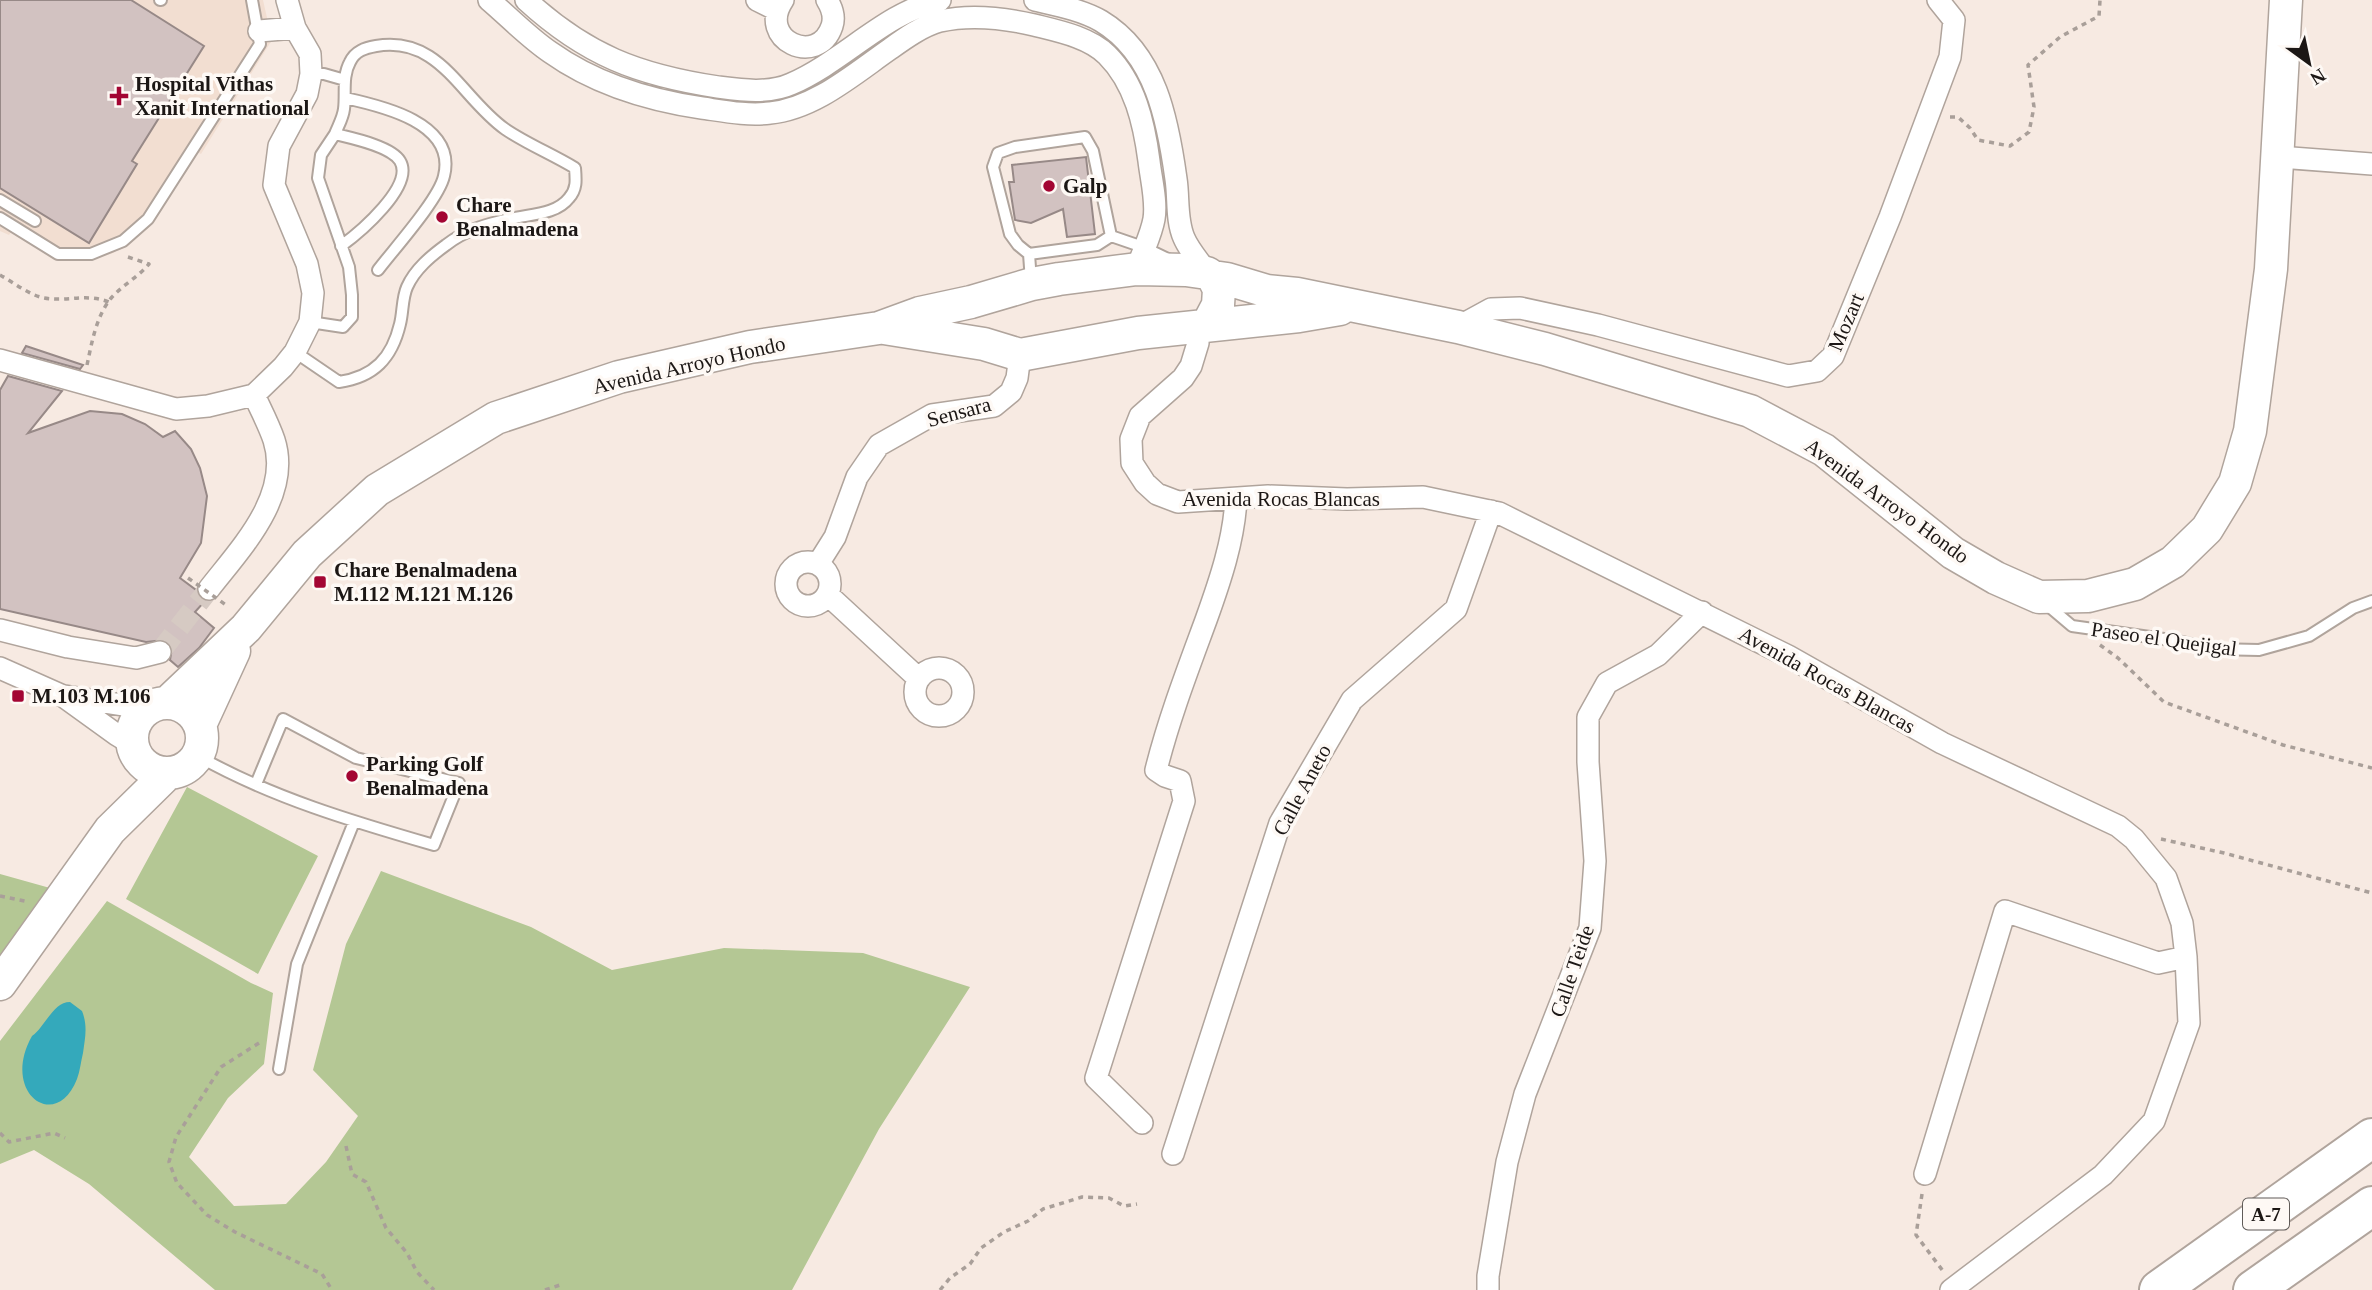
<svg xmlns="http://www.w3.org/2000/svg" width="2372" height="1290" font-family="'Times New Roman',serif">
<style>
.built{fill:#f2ded1}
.green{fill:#b4c794}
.water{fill:#34a9bb}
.building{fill:#d2c2c1;stroke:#978987;stroke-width:2}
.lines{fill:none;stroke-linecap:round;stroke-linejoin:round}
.minor-tunnel{stroke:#d6cac3;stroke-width:21;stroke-dasharray:21 10;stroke-linecap:butt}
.service-casing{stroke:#b0a49c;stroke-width:14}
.minor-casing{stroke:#b0a49c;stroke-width:24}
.secondary-casing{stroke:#b0a49c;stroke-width:35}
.motorway-casing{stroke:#b0a49c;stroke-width:42}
.path{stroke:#a99f99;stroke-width:3.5;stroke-dasharray:5 5;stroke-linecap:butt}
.service{stroke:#fff;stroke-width:10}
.minor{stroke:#fff;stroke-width:21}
.secondary{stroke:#fff;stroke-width:32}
.motorway{stroke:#fff;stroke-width:38}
.path-bridge{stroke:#a99f99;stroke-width:3.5;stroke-dasharray:5 5;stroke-linecap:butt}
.poi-dot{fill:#a30533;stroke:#fef9f5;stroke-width:2.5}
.labels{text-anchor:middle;stroke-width:7;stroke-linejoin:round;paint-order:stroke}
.shield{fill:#fef9f5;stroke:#605b58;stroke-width:2}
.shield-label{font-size:19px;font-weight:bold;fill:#1c1715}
.poi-label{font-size:21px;font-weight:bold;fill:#1c1715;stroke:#fef9f5;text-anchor:start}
.street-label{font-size:21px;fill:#1c1715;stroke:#fef9f5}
</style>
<rect width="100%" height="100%" fill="#f7eae2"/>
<path class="built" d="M0,0H263L272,40L201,154L197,152L159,210L136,238L113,253L91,260L71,261L49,255L12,231L9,235L0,231Z"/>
<path class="green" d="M187,787L318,856L258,974L126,899Z
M381,871L531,927L612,970L724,948L863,953L970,987L879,1129L792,1290H215L89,1184L34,1150L0,1164V1041L107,901L251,983L273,993L264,1064L228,1098L189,1157L234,1206L286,1204L326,1162L358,1116L313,1070L346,944Z
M0,874L50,888L0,961Z"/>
<path class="water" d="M70,1002L82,1011C88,1026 85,1038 83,1053C81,1061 80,1071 77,1079C56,1133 0,1093 32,1036C45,1027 53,1002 70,1002Z"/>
<path class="building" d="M0,0H131L204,46L132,161L137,164L89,243L0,188Z
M1086,157L1095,234L1067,237L1063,209L1031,223L1015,220L1009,182H1014L1012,165Z
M26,346L83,365L80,369L22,353Z
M8,376L62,391L28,433L90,411L122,414L145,424L163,437L175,431L191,449L200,468L207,496L201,543L180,578L196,590L200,599L205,601L195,612L214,628L199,648L178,667L170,660L172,648L164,640L146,642L0,609V390Z"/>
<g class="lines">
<path class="minor-tunnel" d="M160,652L209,589"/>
<g class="service-casing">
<path id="service" d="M160,0H161
M311,74H324L345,80
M345,98C382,106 457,123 444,176C439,199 394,249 378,270
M0,200L35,221
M0,218L58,254H91L123,241L148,219L260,44L252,0
M1111,236L1143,247L1170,260
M1029,254L1018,245L1010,234L993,167L998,153L1015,147L1085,137L1093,151L1111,236L1097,245L1029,254L1031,281
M310,322L343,327L352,317V295L349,267L318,178L321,155L335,134
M295,352L339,382C374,377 392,358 400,324C403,313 402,298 407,287C415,269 431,256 446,245C465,230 487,224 510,219C529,214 556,215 569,198C577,189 576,180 575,168C552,154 527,144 505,129C461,98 440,35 376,46C365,48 355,51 350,62C342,76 346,94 344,109C343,118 338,126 335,134C351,138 391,146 400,161C415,186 359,233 341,246
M2046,604L2072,626L2178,641L2213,649L2259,650L2309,636L2353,608L2372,601
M198,756C270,797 354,822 434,845L459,783L356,758L283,719L256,784
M279,1069L297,964L354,822"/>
</g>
<g class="minor-casing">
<path id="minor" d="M489,0C509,17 528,37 550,52C595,84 647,100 702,108C723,111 748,116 770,113C814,109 854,74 890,49C904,39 922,26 940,21C971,14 1004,18 1034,25C1058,31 1089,37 1107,55C1135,83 1144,123 1149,161C1151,179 1157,201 1154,219C1151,236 1142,252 1137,269
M526,0C586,55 638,75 718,87C741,90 769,94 791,84C844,61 884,13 940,0
M757,0L777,10
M783,0C756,40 818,68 832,26C835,17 832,8 827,0
M1035,0C1056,5 1082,10 1101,21C1156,54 1168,121 1176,179C1179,198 1176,220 1184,238C1189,250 1200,262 1207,273
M259,31L295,28
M2278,157L2372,164
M1198,327V343L1191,366L1183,378L1140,416L1131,439L1132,463L1145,483L1157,494L1178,502L1268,496L1347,499L1423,497L1499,513L1788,656L1942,743L2118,826L2134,839L2166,878L2182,923L2186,957L2189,1023L2154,1121L2103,1175L1951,1290
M1458,327L1491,309L1520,308L1598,325L1788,376L1817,371L1833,356L1890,217L1950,57L1954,20L1938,0
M0,360L176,409L208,406L254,395L283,367L295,352L310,322L313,293L307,264L274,185L279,146L307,94L311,74L310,54L295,28L287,0
M786 584a22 22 0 1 1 44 0a22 22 0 1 1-44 0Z
M818,564L835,537L857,477L879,445L932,415L994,406L1011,392L1017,378L1020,355
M209,589C240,549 292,496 274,440C269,425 261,410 254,395
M828,595L919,679
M0,630L68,647L136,658L160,652
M0,668L63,696L117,735L132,744
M915 692a24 24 0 1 1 48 0a24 24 0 1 1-48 0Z
M65,696L129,706L156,705
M1142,1123L1096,1078L1184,801L1180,781L1165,776L1156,770C1169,718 1188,669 1206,620C1220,581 1234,540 1236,499
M1173,1154L1280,823L1352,700L1456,609L1491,511
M1925,1174L2005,911L2158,963L2186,957
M1488,1290V1276L1507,1162L1525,1094L1590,928L1595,861L1588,762V717L1607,683L1658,655L1702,612"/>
</g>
<g class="secondary-casing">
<path id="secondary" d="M1213,277L1227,279L1267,291L1297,294L1458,327L1545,349L1750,411L1824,450L1953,553L1996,578L2039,597L2088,596L2135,584L2173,562L2207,529L2235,483L2250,431L2271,269L2286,0
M884,328L984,344L1020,355L1138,333L1299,316L1340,309
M167,703L246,628L307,554L377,490L496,418L619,377L750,347L879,328L920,313L971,302L1032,284L1059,279L1137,269L1186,270L1207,273L1213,277L1219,289L1218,305L1208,324
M132 738a35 35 0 1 1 70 0a35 35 0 1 1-70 0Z
M200,725L234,651
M0,984L110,830L168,773"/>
</g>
<g class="motorway-casing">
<path id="motorway" d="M2159,1290L2372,1138
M2253,1290L2372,1206"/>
</g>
<path class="path" d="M1950,117H1958L1970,128L1978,140L2010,146L2029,132L2034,107L2028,65L2060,37L2099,16L2100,0
M0,275C13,282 29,295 44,298C68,302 86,293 109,302
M87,365C92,342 96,316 112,297C123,285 138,277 149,264L125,256
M2100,645L2118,658L2164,702L2283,745L2372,768
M2161,839L2224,853L2372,893
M0,896L29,902
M259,1043L221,1067L176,1137L169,1162L177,1183L207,1215L235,1232L322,1274L332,1290
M0,1133L9,1142L54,1133L65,1138
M346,1146L352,1174L366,1182L386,1228L407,1253L417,1272L434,1290
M1922,1194L1916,1235L1943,1271
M545,1290L563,1284
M940,1290L950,1278L970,1264L981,1248L1004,1232L1028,1221L1043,1209L1082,1197L1109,1198L1124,1206L1137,1204"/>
<use href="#service" class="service"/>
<use href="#minor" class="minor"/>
<use href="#secondary" class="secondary"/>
<use href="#motorway" class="motorway"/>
<path class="path-bridge" d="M188,578L226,605"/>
</g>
<g class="poi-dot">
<path d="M115.5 85.5h7v7h7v7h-7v7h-7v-7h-7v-7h7z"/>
<circle cx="1049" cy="186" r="7"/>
<circle cx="442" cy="217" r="7"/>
<rect x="313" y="575" width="14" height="14" rx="3.5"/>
<rect x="11" y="689" width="14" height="14" rx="3.5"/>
<circle cx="352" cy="776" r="7"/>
</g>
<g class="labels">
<rect class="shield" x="2243" y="1198.5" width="46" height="31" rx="5"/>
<g class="shield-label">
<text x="2266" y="1221">A-7</text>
</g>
<g class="poi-label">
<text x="135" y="91">Hospital Vithas<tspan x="135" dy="24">Xanit International</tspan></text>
<text x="1063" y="193">Galp</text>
<text x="456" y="212">Chare<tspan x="456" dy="24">Benalmadena</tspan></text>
<text x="334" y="577">Chare Benalmadena<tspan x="334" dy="24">M.112 M.121 M.126</tspan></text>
<text x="32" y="703">M.103 M.106</text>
<text x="366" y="771">Parking Golf<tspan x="366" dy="24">Benalmadena</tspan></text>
</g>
<g class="street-label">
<text transform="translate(1846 322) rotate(-67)" y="7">Mozart</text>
<text transform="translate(689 365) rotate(-13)" y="7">Avenida Arroyo Hondo</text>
<text transform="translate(959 412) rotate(-15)" y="7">Sensara</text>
<text x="1281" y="506">Avenida Rocas Blancas</text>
<text transform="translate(1887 501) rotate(36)" y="7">Avenida Arroyo Hondo</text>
<text transform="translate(2164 639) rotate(8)" y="7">Paseo el Quejigal</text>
<text transform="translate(1827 680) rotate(29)" y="7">Avenida Rocas Blancas</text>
<text transform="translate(1302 790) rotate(-62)" y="7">Calle Aneto</text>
<text transform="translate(1572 971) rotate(-71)" y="7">Calle Teide</text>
</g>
</g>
<g transform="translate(2309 63) rotate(147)" stroke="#fef9f5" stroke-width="5" paint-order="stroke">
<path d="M0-5L12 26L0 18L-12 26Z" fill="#1c1715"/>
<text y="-10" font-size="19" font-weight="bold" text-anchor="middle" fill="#1c1715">N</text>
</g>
</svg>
